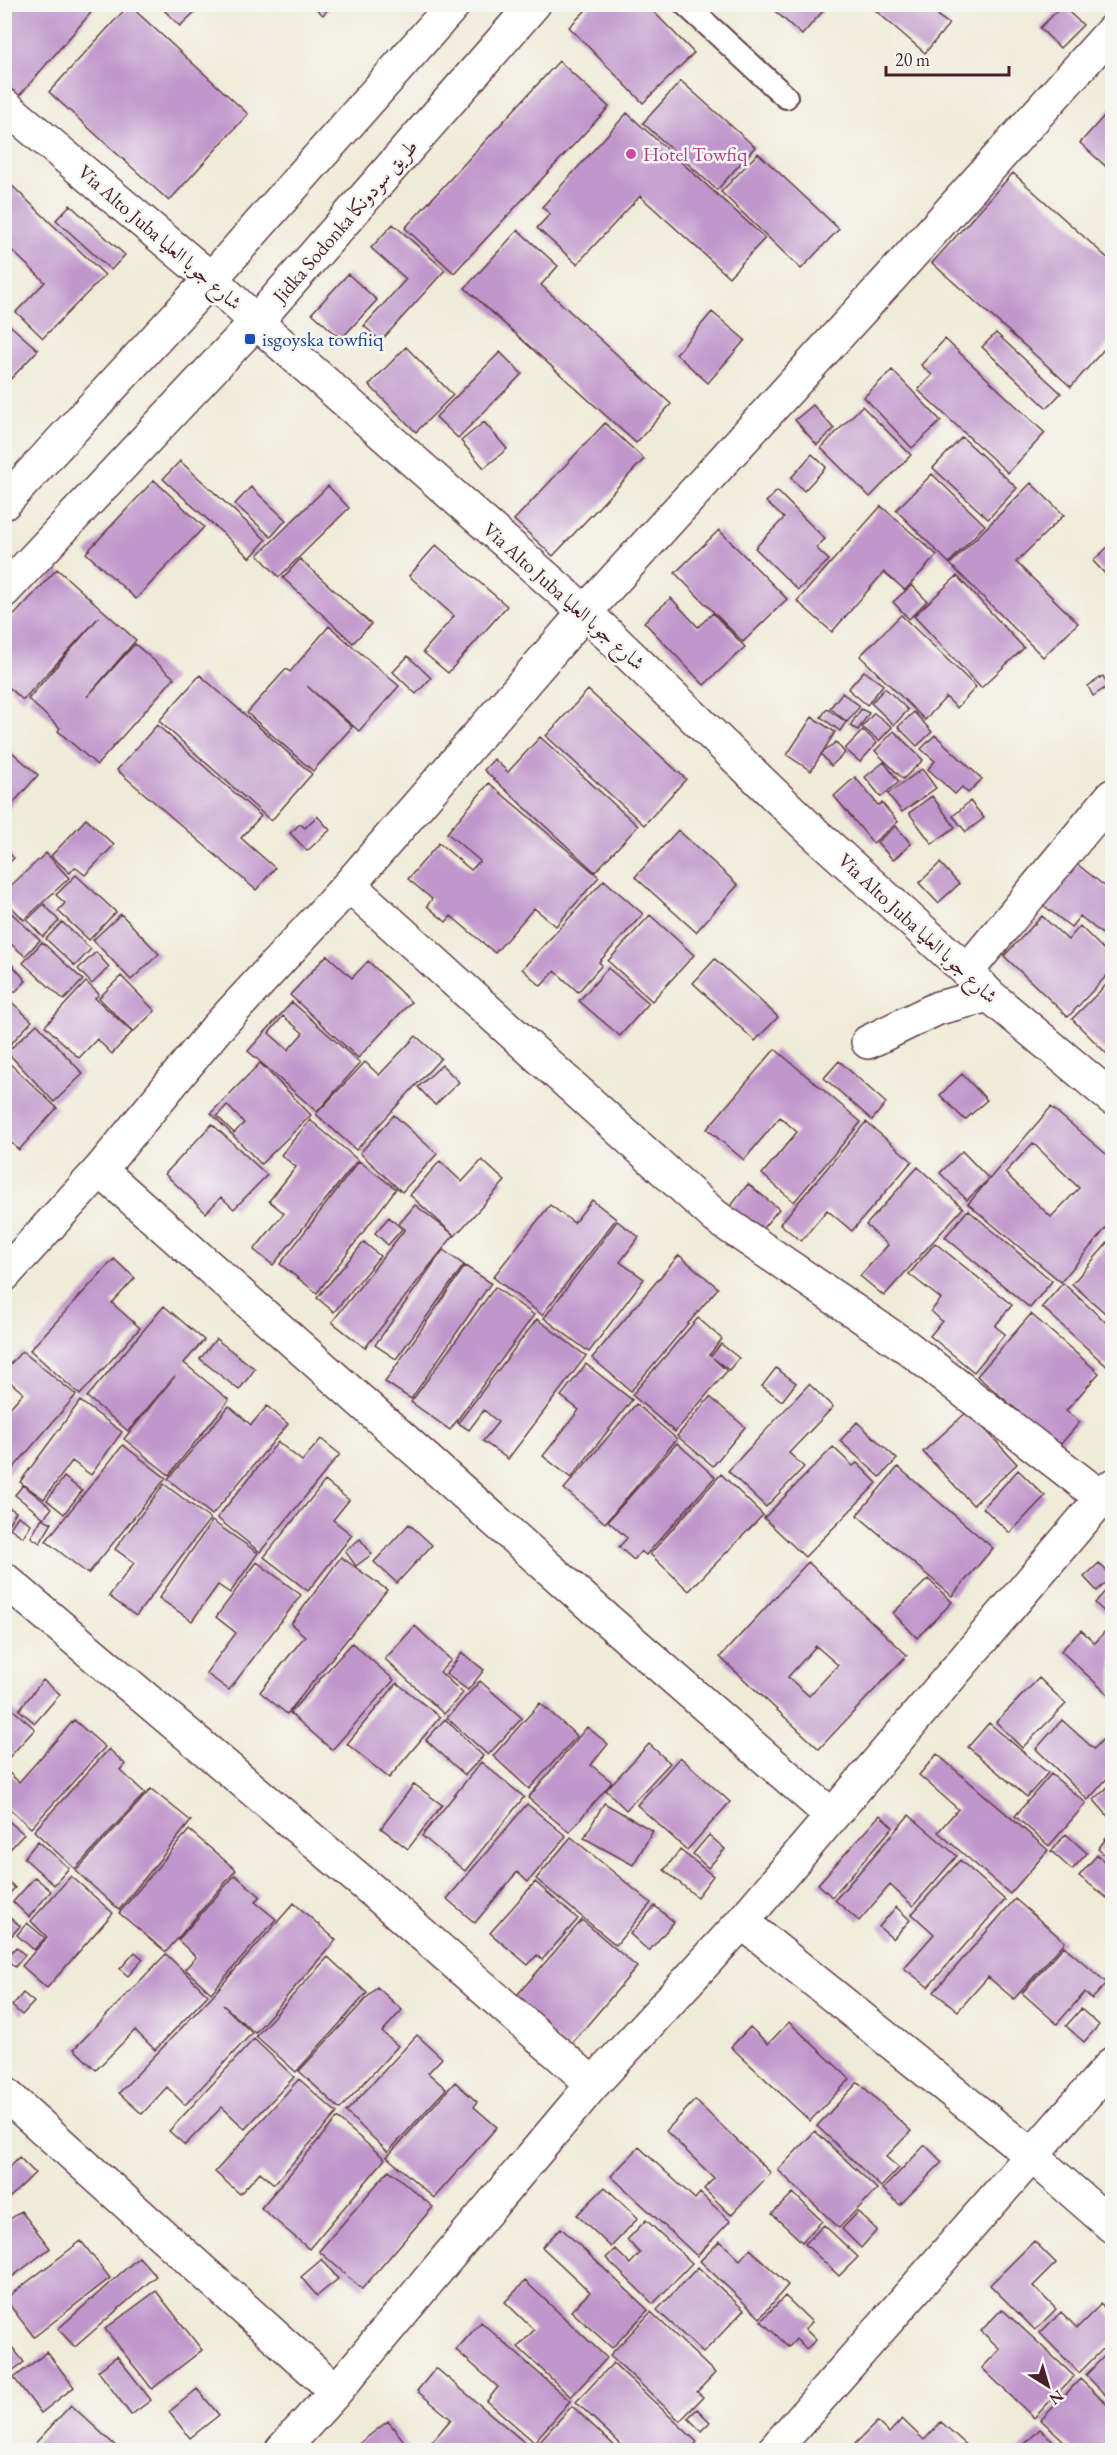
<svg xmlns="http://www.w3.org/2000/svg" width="1117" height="2455" font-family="'EB Garamond',Amiri,serif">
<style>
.building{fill:#c096cb;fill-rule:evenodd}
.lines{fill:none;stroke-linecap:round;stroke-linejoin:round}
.lane-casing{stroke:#633e45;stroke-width:26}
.street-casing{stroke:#633e45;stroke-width:36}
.secondary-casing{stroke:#633e45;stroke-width:36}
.lane{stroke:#fff;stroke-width:22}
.street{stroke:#fff;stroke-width:33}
.secondary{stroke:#fff;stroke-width:33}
.hotel-dot{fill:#d1479c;stroke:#f6f6f2;stroke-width:2}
.transit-dot{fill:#1a4fb4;stroke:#f6f6f2;stroke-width:2}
.labels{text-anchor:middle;stroke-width:5;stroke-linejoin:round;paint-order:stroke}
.hotel-label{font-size:20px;fill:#b23c85;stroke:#f6f6f2;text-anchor:start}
.street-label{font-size:20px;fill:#4a1f2b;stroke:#f6f6f2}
.transit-label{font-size:20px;fill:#164399;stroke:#f6f6f2;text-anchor:start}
</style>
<rect width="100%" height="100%" fill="#f6f6f2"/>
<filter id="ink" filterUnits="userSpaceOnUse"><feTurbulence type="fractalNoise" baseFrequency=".0167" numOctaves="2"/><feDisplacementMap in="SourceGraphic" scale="12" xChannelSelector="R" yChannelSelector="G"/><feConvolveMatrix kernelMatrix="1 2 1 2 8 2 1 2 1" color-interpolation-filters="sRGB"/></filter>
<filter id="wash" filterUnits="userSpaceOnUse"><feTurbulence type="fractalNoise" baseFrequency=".008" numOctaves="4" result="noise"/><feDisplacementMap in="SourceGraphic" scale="24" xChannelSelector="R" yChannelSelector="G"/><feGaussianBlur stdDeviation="1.35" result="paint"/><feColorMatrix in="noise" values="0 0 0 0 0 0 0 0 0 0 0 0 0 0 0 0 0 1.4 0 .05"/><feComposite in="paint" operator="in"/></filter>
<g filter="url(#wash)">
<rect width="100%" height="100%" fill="#f0ebd9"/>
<g id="blocks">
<path class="building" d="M4,4H91L95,8L13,103L4,95Z
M311,4H333L323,15Z
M592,4H646L694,53L643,103L569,27Z
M767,4H829L802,35Z
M868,4H947L938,16L949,24L925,53Z
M129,5L248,114L169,201L49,92Z
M159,5H202L180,26Z
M1062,6L1083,25L1060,48L1040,28Z
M559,61L609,107L454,273L405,228Z
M681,81L755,147L717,190L643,123Z
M1112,107V172L1080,143Z
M627,113L765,238L729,277L640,196L577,264L537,228L550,214L542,207Z
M758,153L839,229L801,269L721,192Z
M1013,173L1112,262V340L1071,387L932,263Z
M4,178L105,275L43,338L16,312L45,282L4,243Z
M70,205L125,255L111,270L56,220Z
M393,224L445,270L381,341L364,326L406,279L371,248Z
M518,230L558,266L541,285L671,404L636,443L465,288Z
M348,274L377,300L341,339L312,313Z
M712,312L745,340L708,383L676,354Z
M4,320L38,350L4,386Z
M996,333L1061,393L1047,408L982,347Z
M945,339L1045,433L1008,473L918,390L932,375L921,365Z
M406,347L453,395L416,432L369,385Z
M500,352L522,374L458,438L436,417Z
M892,370L941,421L912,448L864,397Z
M813,405L834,429L817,445L795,420Z
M862,406L911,455L870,497L821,448Z
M484,422L507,449L484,468L461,441Z
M605,423L644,459L553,556L514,520Z
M962,437L1017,488L988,519L933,468Z
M812,454L826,467L804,491L791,478Z
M180,461L266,540L250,558L163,479Z
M932,474L985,525L949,563L896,510Z
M154,480L204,527L136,599L86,553Z
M1031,483L1064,515L1016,562L1078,623L1043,657L950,564Z
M328,486L349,508L279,577L258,555Z
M251,487L286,520L271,537L235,504Z
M777,491L825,539L816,548L829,560L798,590L755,548L784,518L766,502Z
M881,506L937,555L905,590L884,572L832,632L797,601Z
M719,530L787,599L743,642L675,573Z
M1111,544L1112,546V581L1093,561Z
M436,545L507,606L448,673L423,652L454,616L409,576Z
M300,559L371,624L353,643L283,578Z
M57,569L136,640L87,697L135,644L174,678L97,765L58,731L60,728L28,699L99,617L23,700L4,683V626Z
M957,576L1024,648L981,688L914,616Z
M912,585L927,601L909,619L893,602Z
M671,598L698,627L713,613L745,647L704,685L644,622Z
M901,615L976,687L957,708L946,697L925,720L860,656Z
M329,626L399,686L359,731L307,686L352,727L313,771L247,713L286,669L290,672Z
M408,656L431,678L416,694L393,672Z
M864,671L883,685L867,705L848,689Z
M200,675L312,774L271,821L159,721Z
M1103,676L1108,686L1093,696L1088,686Z
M885,688L908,710L894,725L871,703Z
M588,690L686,779L644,825L546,736Z
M842,693L860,706L847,722L830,708Z
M827,709L846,722L840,731L821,717Z
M861,709L869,713L858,730L850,726Z
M914,712L932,732L917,746L898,727Z
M874,713L892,727L879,741L862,727Z
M812,717L835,732L811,771L787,755Z
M157,725L261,816L241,838L275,868L256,890L117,770Z
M863,730L877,743L860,762L845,749Z
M894,731L923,760L903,779L875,751Z
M935,735L982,779L968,793L962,787L955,794L928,769L935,761L921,749Z
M540,737L638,826L595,872L484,770L494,759L508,772Z
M836,742L845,753L831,766L821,754Z
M4,745L38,775L7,810L4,808Z
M884,762L899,782L881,797L865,777Z
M922,769L936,788L902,812L888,794Z
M855,777L878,805L882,803L898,822L873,843L834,796Z
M489,783L599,877L556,926L534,908L495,953L451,916L446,922L427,906L432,899L408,879L439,843L471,870L480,861L447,833Z
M932,796L955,827L932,844L909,813Z
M970,801L984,818L966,832L953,816Z
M317,816L330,830L307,851L290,833L300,824L305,828Z
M86,819L114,845L85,875L75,867L70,873L51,856Z
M896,826L911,844L893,860L877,842Z
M678,830L738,885L696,932L635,877Z
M4,849L14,858L4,868Z
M46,853L69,878L24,920L4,899V892Z
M940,863L959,884L938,903L919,883Z
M1077,864L1112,892V942L1080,916L1071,927L1043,905Z
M76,875L116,912L89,940L58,911L65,903L56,895Z
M604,880L643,914L599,962L602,965L578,992L555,971L541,986L522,969Z
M44,904L59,921L43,937L27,920Z
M4,906L40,940L25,956L4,938Z
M121,914L159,954L131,980L93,940Z
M650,915L694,955L652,1001L608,961Z
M1042,916L1068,940L1080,926L1112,958V970L1068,1017L1004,956Z
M62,922L91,949L75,966L46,939Z
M42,942L83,980L64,1000L23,963Z
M96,952L109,967L92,984L78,969Z
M4,955L26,981L15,992L4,980Z
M327,955L352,978L368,961L411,1002L358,1058L290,995Z
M715,959L778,1017L755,1041L693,983Z
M608,968L649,1003L620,1036L579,1001Z
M121,976L155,1011L133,1032L99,998Z
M1112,979V1059L1072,1019Z
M86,982L99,994L95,998L132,1032L112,1054L97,1039L79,1058L45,1026Z
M4,995L32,1021L4,1051Z
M292,1002L360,1063L317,1112L248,1051ZM283,1016L303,1033L288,1050L269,1033Z
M37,1024L83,1074L54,1102L7,1052Z
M416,1036L441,1058L356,1150L316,1114L365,1062L379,1075Z
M775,1049L861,1122L794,1202L762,1174L797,1132L780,1117L744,1160L707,1129Z
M5,1059L57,1108L19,1150L5,1137Z
M839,1061L886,1103L872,1120L824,1078Z
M260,1063L311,1115L261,1164L211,1113ZM227,1105L244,1123L234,1133L217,1116Z
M442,1065L459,1082L435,1105L418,1087Z
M962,1074L987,1100L965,1120L940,1095Z
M1051,1107L1112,1159V1221L1061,1282L968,1204ZM1033,1143L1079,1188L1051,1217L1005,1173Z
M394,1115L437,1154L402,1192L360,1153Z
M310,1120L358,1160L273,1265L254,1250L284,1213L269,1201L296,1167L281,1155Z
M866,1122L912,1161L852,1231L827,1210L801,1241L780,1224Z
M212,1124L267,1175L234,1209L221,1197L206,1213L165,1174Z
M962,1151L989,1179L967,1200L940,1173Z
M482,1160L505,1181L455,1236L410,1195L440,1161L462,1182Z
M359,1161L396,1189L317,1293L280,1264Z
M918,1167L963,1208L884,1296L860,1276L888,1245L866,1225Z
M748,1184L779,1209L757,1235L727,1211Z
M592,1200L616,1219L542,1315L493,1277L550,1205L574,1223Z
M415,1205L454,1235L365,1348L332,1322L405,1229L399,1224Z
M968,1210L1052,1281L1030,1308L945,1237Z
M389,1217L402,1229L388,1245L375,1233Z
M617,1221L639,1237L620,1262L644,1279L589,1352L544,1318Z
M1112,1238V1319L1072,1284Z
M364,1242L380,1256L334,1312L317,1298Z
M935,1243L1012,1305L995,1326L1005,1334L974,1372L930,1336L942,1321L931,1311L941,1299L909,1274Z
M443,1250L464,1265L396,1359L375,1345Z
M679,1255L718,1288L631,1391L592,1358Z
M114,1259L135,1278L112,1303L140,1328L80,1395L30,1350Z
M465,1266L491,1283L411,1399L385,1382Z
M1063,1283L1112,1328V1371L1042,1307Z
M495,1287L534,1315L450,1430L411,1402Z
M164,1306L204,1340L184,1363L229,1400L169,1475L124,1439L175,1376L128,1431L87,1397Z
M1031,1314L1099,1373L1066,1411L1080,1422L1059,1446L977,1376Z
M698,1318L722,1339L709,1355L711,1356L721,1344L739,1358L729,1370L713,1358L727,1371L675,1432L632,1395Z
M537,1319L586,1356L508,1459L483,1441L498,1422L484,1410L469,1430L458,1423Z
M216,1339L255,1369L239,1390L200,1359Z
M22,1351L76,1395L4,1479V1409L7,1411L23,1393L4,1377V1371Z
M586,1364L632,1400L571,1478L543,1456L579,1410L561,1396Z
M776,1368L796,1383L782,1401L762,1386Z
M809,1384L833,1407L789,1453L804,1467L766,1507L728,1471Z
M710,1397L745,1427L713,1466L677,1436Z
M80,1401L122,1432L91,1475L72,1461L44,1499L20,1482Z
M636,1404L677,1439L605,1523L564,1489Z
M229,1406L251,1425L267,1406L288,1424L212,1515L168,1479Z
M968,1411L1017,1464L973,1505L923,1452Z
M857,1422L897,1459L880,1477L840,1441Z
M321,1439L340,1454L260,1552L217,1518L278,1442L302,1461Z
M677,1443L715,1477L646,1555L641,1551L634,1560L619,1547L627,1538L608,1521Z
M123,1445L166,1478L88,1574L46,1541Z
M833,1447L853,1466L857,1463L877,1483L805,1557L764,1518Z
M898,1467L993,1548L952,1596L857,1515Z
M1018,1470L1045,1496L1010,1533L983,1508Z
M721,1474L763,1515L689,1591L650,1554Z
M64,1477L82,1491L64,1514L47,1500Z
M325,1481L349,1500L333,1520L352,1535L308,1591L264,1557Z
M164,1484L210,1519L136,1616L109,1596L134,1563L115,1549Z
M23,1485L52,1508L44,1518L15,1495Z
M4,1504L16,1512L4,1530Z
M18,1516L31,1524L23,1537L10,1528Z
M42,1518L52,1523L40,1543L31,1537Z
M212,1521L258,1553L230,1593L218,1585L192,1621L159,1598Z
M409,1524L432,1545L397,1583L374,1562Z
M360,1539L372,1554L356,1566L345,1551Z
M341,1557L387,1590L287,1714L260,1692L305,1636L291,1624Z
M257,1562L301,1595L229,1690L206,1673L236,1633L216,1617Z
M808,1562L907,1655L819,1749L720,1657ZM816,1646L838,1665L809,1696L788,1677Z
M1099,1563L1112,1577L1097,1591L1084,1577Z
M928,1579L952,1602L917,1638L893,1613Z
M1112,1583V1619L1095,1603Z
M1112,1623V1698L1061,1651L1081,1630L1095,1643Z
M415,1626L451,1660L440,1672L463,1693L444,1714L385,1659Z
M352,1643L394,1680L332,1750L290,1713Z
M462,1653L484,1670L468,1690L446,1674Z
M1039,1678L1066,1704L1022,1748L996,1722Z
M43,1680L60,1694L35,1723L19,1710Z
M480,1681L522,1718L488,1755L447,1718Z
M397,1683L440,1717L389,1778L347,1744Z
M4,1702L35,1729L4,1763Z
M540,1703L577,1736L529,1789L493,1756Z
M445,1719L483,1756L465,1775L426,1740Z
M74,1720L105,1747L31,1828L4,1804V1774L7,1771L19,1782Z
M1062,1720L1094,1749L1103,1739L1112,1747V1773L1088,1800L1036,1749Z
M989,1723L1048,1773L1027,1797L968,1747Z
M587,1727L608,1744L591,1765L612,1782L569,1832L528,1798Z
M649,1744L670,1763L626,1810L606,1790Z
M109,1749L125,1764L120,1770L145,1793L75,1869L34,1831Z
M937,1754L1048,1850L1010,1894L938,1832L958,1809L919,1775Z
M680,1757L730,1802L687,1850L637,1805Z
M481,1762L524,1797L465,1871L422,1836Z
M1051,1774L1086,1803L1049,1846L1015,1816Z
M1112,1783V1821L1094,1800Z
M414,1784L442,1805L408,1849L381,1828Z
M151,1789L191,1821L119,1910L76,1871Z
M604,1803L653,1831L633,1865L584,1838Z
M527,1804L566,1836L528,1882L517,1872L475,1923L447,1899Z
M880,1815L893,1827L832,1897L818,1884Z
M909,1815L957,1856L913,1906L890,1885L859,1921L835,1900Z
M4,1817L24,1834L4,1856Z
M189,1830L236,1870L166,1952L119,1913Z
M1112,1831V1861L1098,1849Z
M1066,1834L1087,1853L1072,1870L1051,1851Z
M709,1835L725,1849L708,1868L693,1854Z
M571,1837L651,1903L616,1945L536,1879Z
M38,1841L69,1868L54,1885L24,1858Z
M680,1850L713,1876L697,1897L664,1870Z
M1097,1855L1112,1868V1902L1079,1876Z
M960,1860L1005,1900L928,1987L904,1968L934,1934L912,1914Z
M235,1875L260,1896L255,1902L276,1919L211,1993L185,1969L196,1957L178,1940Z
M71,1876L113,1913L47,1988L22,1966L47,1937L31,1921Z
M4,1877L15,1888L4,1898Z
M35,1877L51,1891L29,1917L13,1902Z
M535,1882L578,1919L542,1960L537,1955L528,1965L490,1933Z
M1015,1899L1065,1942L1014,1999L988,1977L958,2011L934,1992Z
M294,1903L336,1940L255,2033L223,2005L252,2033L185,2105L167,2087L142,2114L119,2093L212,1996Z
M655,1906L674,1922L649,1951L630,1934Z
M896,1907L910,1920L893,1939L879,1927Z
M8,1916L20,1926L11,1936L4,1931V1920Z
M582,1920L637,1967L567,2049L512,2001Z
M27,1923L45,1938L34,1950L17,1935Z
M1064,1946L1107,1983L1092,1999L1085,1992L1057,2024L1022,1993Z
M16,1947L25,1955L15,1967L6,1959Z
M135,1952L143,1959L128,1976L120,1969Z
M166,1954L208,1995L155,2050L135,2030L96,2070L74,2049Z
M328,1957L367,1993L296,2072L256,2036Z
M377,1987L402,2010L382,2032L398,2046L340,2109L299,2071Z
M23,1993L34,2002L22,2015L12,2006Z
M1081,2009L1099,2025L1084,2042L1066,2026Z
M789,2022L850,2079L810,2121L731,2047L750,2027L768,2044Z
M417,2035L442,2058L428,2073L446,2089L388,2152L346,2112Z
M254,2039L294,2077L245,2129L222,2107L185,2145L169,2131Z
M299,2079L337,2113L274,2184L260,2172L240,2194L215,2172Z
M455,2082L477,2102L474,2107L497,2127L434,2198L387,2157Z
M858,2082L911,2131L886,2157L899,2168L881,2187L817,2126Z
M695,2100L771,2173L731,2215L704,2189L714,2178L666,2131Z
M337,2118L385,2159L309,2249L261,2208Z
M815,2131L877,2189L839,2228L778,2170Z
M925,2145L942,2162L900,2205L883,2189Z
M639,2147L695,2199L700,2193L730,2221L697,2256L611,2176Z
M19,2157L35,2173L4,2203V2172Z
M389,2170L433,2207L362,2289L319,2251Z
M605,2187L638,2218L611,2247L577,2215Z
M793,2193L822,2221L802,2242L772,2214Z
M21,2211L50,2248L4,2283V2224Z
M858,2212L877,2230L861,2248L842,2229Z
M646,2220L692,2263L653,2304L606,2258L615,2249L630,2264L640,2253L627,2240Z
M824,2225L858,2257L839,2276L805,2244Z
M561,2228L648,2310L612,2348L571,2311L590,2292L542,2247Z
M81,2241L110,2278L34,2337L5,2299Z
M720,2241L740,2260L750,2249L788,2285L760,2318L700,2261Z
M1034,2241L1056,2263L1033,2286L1056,2309L1035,2330L990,2285Z
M139,2257L156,2276L75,2347L58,2329Z
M322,2259L338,2279L317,2296L301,2277Z
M698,2267L744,2310L703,2353L657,2310Z
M525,2281L607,2358L571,2397L518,2347L534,2330L505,2302Z
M156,2291L202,2350L152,2389L105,2329Z
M785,2296L812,2322L805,2329L816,2340L806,2349L796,2339L789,2347L761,2321Z
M1101,2304L1112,2316V2340L1079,2373L1040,2333L1061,2312L1077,2328Z
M1002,2309L1074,2376L1034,2418L982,2368L1000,2349L981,2331Z
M651,2312L715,2373L697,2392L703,2397L680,2421L610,2355Z
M481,2322L570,2401L534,2442L487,2401L498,2387L456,2350Z
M4,2337L24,2362L4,2377Z
M1112,2348V2402L1086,2375Z
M47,2352L74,2387L41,2413L14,2378Z
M117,2356L151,2400L131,2415L98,2371Z
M613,2363L697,2442L689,2450H664L660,2447L656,2450H627L576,2402Z
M436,2368L531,2448L528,2450H439L430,2444L451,2419L417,2391Z
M1080,2379L1112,2409V2450H1074L1041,2420Z
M197,2389L219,2415L190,2438L169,2412Z
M71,2405L120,2450H29Z
M572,2406L619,2450H539L535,2446Z
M697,2409L710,2422L701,2431L688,2418Z
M902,2419L924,2440L941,2422L972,2450H862L855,2444L877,2422L889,2433Z
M388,2421L411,2450H351Z
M1040,2429L1063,2450H1019Z"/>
</g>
</g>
<g filter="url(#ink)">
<use href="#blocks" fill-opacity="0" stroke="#633e45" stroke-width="1.5"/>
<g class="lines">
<g class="lane-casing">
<path id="lane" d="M685,4L786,97"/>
</g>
<g class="street-casing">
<path id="street" d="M349,885L716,1217L907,1347L1102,1498
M967,971L1112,796
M868,1042L938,1008L989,995
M100,1170L605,1618L831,1815
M4,1275L100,1170L216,1029L349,885L585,612L893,275L1112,31
M4,1579L381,1898L593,2084
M742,1922L1031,2155L1112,2226
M4,2093L336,2391
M282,2450L336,2391L593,2084L742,1922L1112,1486
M774,2450L1112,2064"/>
</g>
<g class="secondary-casing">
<path id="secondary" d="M4,105L211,279L256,322L585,612L811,830L967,971L989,995L1112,1098
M4,503L211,279L454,4
M4,591L256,322L534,4"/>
</g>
<use href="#lane" class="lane"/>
<use href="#street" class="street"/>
<use href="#secondary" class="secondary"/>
</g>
</g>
<circle class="hotel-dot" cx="631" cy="154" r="6"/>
<rect class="transit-dot" x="244" y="333" width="12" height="12" rx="3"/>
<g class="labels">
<g class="hotel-label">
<text x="643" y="161">Hotel Towfiq</text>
</g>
<g class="street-label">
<text transform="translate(345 221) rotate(-49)" y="7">Jidka Sodonka طريق سودونكا</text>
<text transform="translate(160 237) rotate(41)" y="7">Via Alto Juba شارع جوبا العليا</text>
<text transform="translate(564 596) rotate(42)" y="7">Via Alto Juba شارع جوبا العليا</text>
<text transform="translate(918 928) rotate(43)" y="7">Via Alto Juba شارع جوبا العليا</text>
</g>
<g class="transit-label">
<text x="262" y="346">isgoyska towfiiq</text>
</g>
</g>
<rect width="1117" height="2455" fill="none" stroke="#f6f6f2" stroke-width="24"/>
<g transform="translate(1048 2386) rotate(143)" stroke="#f6f6f2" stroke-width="4.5" paint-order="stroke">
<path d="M0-4.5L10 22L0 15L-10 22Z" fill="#4a1f2b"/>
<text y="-9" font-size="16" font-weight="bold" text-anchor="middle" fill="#4a1f2b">N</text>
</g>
<path d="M886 66v9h123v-9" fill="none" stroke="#4a1f2b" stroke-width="3"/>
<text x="895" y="66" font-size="18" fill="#4a1f2b" stroke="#f6f6f2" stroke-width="4.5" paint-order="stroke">20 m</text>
</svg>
